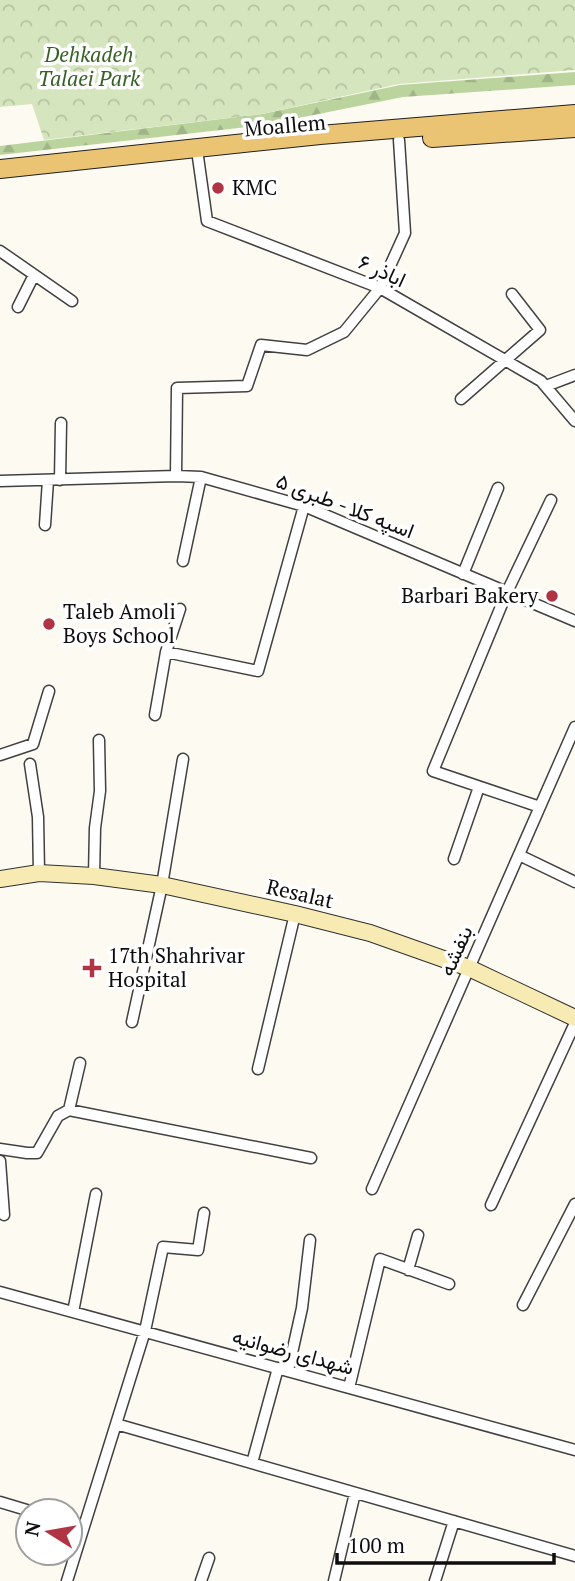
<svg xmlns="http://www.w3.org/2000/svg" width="575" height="1581" font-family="'PT Serif',Vazirmatn,serif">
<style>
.forest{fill:url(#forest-firs)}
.park{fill:url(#park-crowns)}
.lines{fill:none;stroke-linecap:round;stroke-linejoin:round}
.minor-casing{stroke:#414141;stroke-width:13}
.secondary-casing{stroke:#303030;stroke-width:18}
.primary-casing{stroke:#1f1f1f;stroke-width:20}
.minor{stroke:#fff;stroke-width:10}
.secondary{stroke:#f7eab2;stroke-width:16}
.primary{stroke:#ebc473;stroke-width:18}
.poi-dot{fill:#b03444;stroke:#fff;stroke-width:2.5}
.labels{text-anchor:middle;stroke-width:7;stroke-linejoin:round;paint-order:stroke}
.park-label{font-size:21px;font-style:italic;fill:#366025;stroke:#fff}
.street-label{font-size:21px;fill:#0e0e0e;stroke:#fff}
.poi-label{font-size:21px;fill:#0e0e0e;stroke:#fff;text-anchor:start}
</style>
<defs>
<pattern id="forest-firs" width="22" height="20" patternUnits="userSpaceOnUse" patternTransform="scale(1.75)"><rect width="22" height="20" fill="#bbd49e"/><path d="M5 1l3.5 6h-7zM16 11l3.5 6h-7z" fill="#a0b587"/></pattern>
<pattern id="park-crowns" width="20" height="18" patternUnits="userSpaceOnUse" patternTransform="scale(1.75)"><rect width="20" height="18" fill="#d5e5bd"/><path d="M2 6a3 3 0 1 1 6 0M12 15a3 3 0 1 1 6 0" fill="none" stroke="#b6c3a1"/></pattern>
</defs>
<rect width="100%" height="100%" fill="#fdfaf1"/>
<path class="forest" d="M575,72V85L403,97L264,125L0,155V146L262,114L400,85Z"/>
<path class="park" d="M0,0H575V70L399,84L262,114L44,140L32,104L0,107Z"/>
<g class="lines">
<g class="minor-casing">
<path id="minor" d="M198,157L207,221L380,288L541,381L575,421
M0,251L72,301
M18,307L34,275
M546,386L575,375
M461,399L540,330L512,294
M176,476L177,388L247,386L261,345L307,350L344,332L380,288L405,233L399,140
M60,480L61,423
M0,481L176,476L201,477L304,506L575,621
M45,525L48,480
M183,561L201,477
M463,574L498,488
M166,652L258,671L304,506
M155,715L166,652L180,609
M0,755L33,744L49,691
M30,764L38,817L39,873
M540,807L433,771L507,592L551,500
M519,855L575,882
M454,859L479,787
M94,876L95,828L100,791L99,740
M132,1022L162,885L183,759
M258,1069L295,914
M69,1110L80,1063
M0,1149L27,1153H37L58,1116L69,1110L311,1158
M0,1161L4,1215
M372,1189L575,727
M491,1205L575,1023
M408,1270L418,1235
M0,1292L575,1450
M523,1305L575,1204
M73,1312L96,1194
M288,1371L302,1308L310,1240
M349,1388L380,1259L449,1284
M116,1424L575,1556
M252,1463L278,1368
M0,1502L30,1511
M70,1522L84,1526
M67,1581L145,1331L163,1247L198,1250L204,1213
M201,1581L209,1558
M334,1581L355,1493
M435,1581L454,1521"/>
</g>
<g class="secondary-casing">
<path id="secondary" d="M0,879L39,873L94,876L162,885L295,914L370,933L469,968L575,1018"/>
</g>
<g class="primary-casing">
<path id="primary" d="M432,138L575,128
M0,169L320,135L575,114"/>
</g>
<use href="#minor" class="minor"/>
<use href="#secondary" class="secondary"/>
<use href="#primary" class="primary"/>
</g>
<g class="poi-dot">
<circle cx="218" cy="188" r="7"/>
<circle cx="552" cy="596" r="7"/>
<circle cx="49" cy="624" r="7"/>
<path d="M88.5 957.5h7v7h7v7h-7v7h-7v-7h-7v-7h7z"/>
</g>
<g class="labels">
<g class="park-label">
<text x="89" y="62">Dehkadeh<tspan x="89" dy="24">Talaei Park</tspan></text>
</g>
<g class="street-label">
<text transform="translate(285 126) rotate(-5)" y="7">Moallem</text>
<text transform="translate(382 271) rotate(25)" y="7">اباذر ۶</text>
<text transform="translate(345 506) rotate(21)" y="7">اسپه کلا - طبری ۵</text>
<text transform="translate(300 894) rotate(13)" y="7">Resalat</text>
<text transform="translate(456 951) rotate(-66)" y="7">بنفشه</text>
<text transform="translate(293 1352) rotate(15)" y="7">شهدای رضوانیه</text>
</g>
<g class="poi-label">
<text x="232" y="195">KMC</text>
<text x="538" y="603" text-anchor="end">Barbari Bakery</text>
<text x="63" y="619">Taleb Amoli<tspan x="63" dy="24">Boys School</tspan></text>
<text x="108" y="963">17th Shahrivar<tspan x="108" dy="24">Hospital</tspan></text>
</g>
</g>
<g transform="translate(49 1532) rotate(281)"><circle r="33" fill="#ffffff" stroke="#9f9f9f" stroke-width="2"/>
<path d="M0-5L12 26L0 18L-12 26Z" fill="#b03444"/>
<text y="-10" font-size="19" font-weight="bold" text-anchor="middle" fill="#0e0e0e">N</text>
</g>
<path d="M337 1553v10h217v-10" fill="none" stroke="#0e0e0e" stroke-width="3.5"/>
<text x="348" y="1553" font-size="21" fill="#0e0e0e" stroke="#ffffff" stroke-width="5" paint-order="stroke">100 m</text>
</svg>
